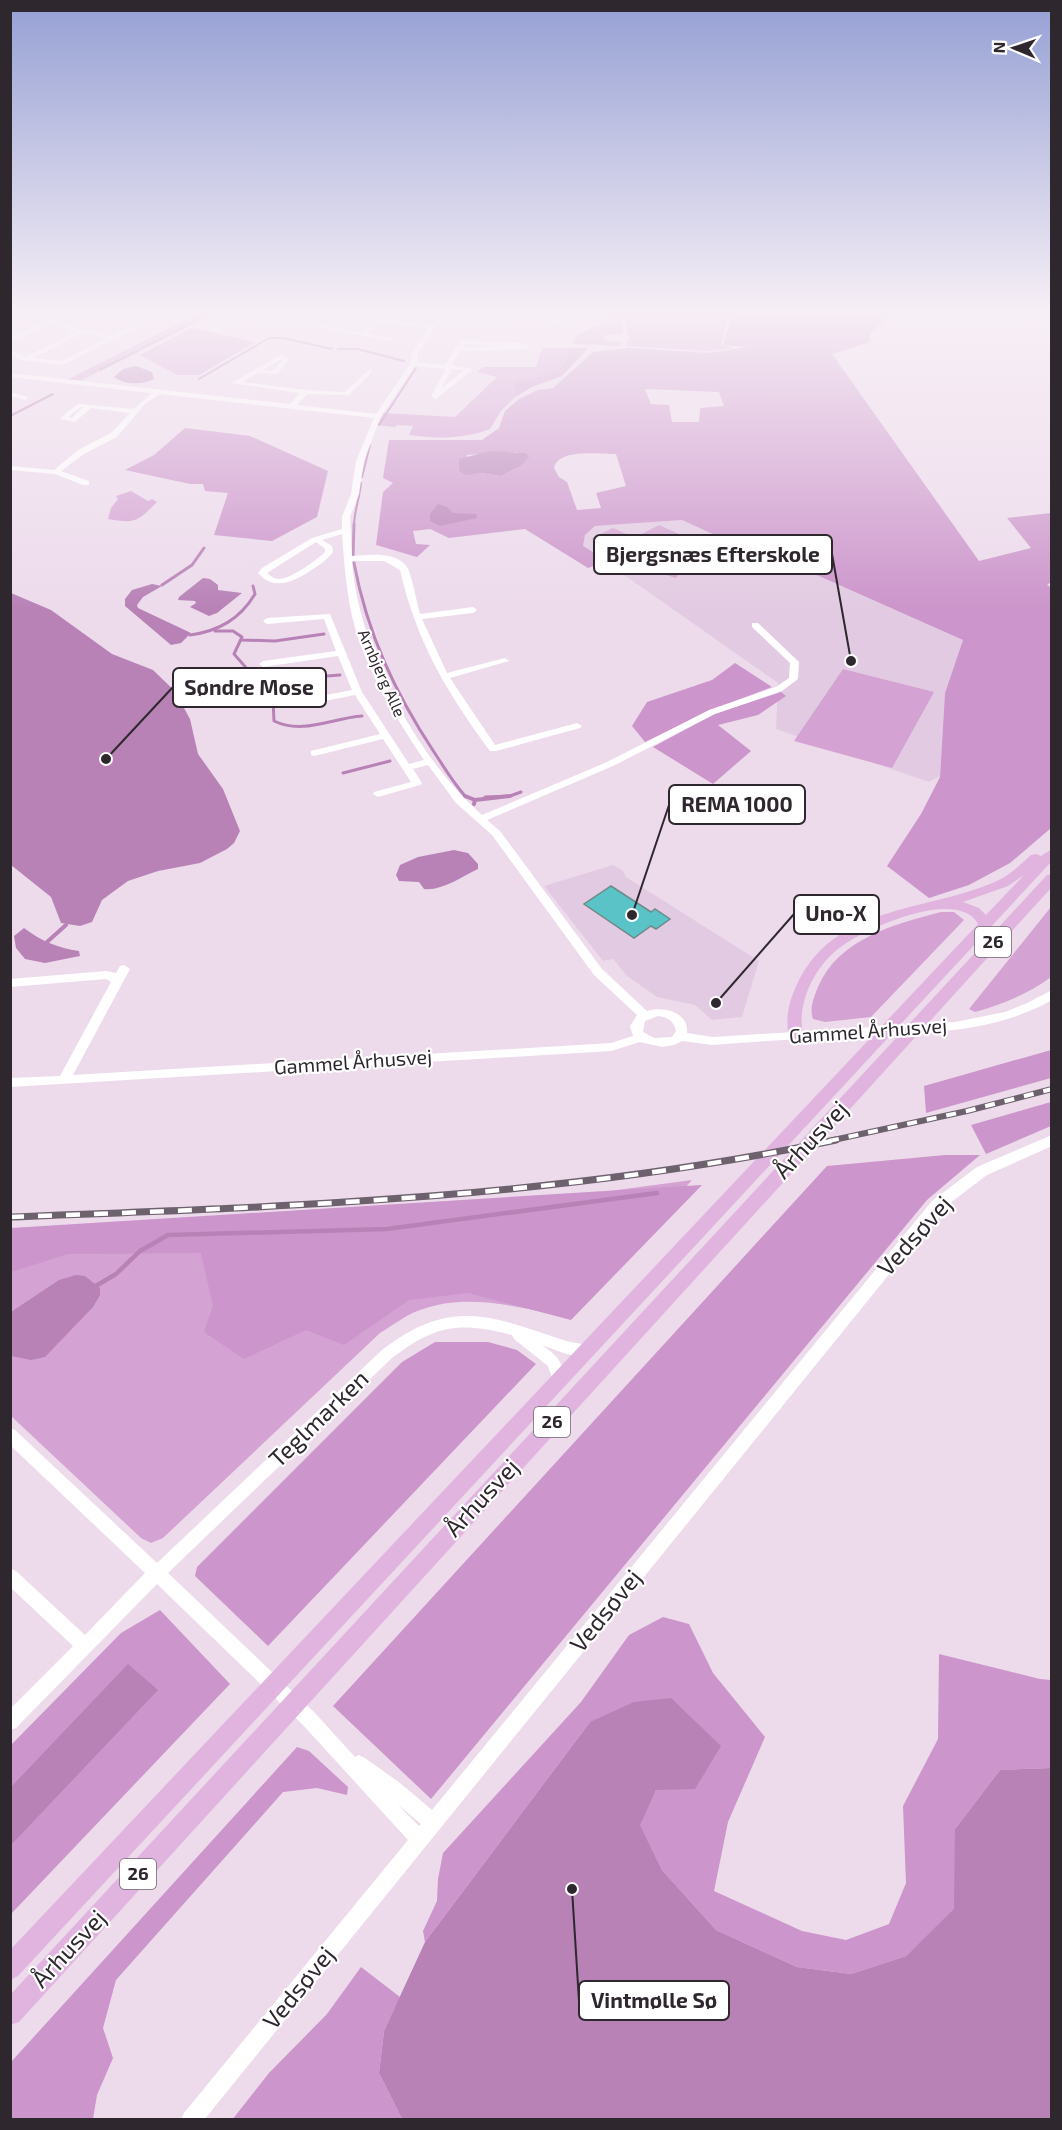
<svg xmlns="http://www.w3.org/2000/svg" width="1062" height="2130" font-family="'Exo 2',sans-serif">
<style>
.built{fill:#e2cbe2}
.green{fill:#d4a2d3}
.forest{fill:#cc95cb;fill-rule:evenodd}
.water{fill:#b882b7}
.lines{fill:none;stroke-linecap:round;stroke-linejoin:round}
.stream-far3{stroke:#b882b7;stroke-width:2}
.stream-far2{stroke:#b882b7;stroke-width:3}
.stream-far1{stroke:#b882b7;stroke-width:4}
.stream{stroke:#b882b7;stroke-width:4.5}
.building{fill:#59c3c8;stroke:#708a8b;stroke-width:1.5}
.minor{fill:#fff;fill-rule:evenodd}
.major{fill:#e1b4e0;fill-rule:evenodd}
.rail-far1-casing{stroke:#6c616c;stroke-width:6}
.rail-casing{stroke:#6c616c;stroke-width:7}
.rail-far1{stroke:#fff;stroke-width:4;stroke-dasharray:10;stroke-linecap:butt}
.rail{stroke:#fff;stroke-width:4.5;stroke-dasharray:14;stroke-linecap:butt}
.labels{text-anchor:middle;stroke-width:4.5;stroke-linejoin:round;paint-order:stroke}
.far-street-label{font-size:16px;fill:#2e272e;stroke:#fff}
.shield{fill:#fff;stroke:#6d686d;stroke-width:1.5}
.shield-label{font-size:18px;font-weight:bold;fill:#2e272e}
.street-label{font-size:20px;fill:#2e272e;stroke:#fff}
.near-street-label{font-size:24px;fill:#2e272e;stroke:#fff}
.leader{fill:none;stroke:#2e272e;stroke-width:2}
.callout-dot{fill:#2e272e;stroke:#fff;stroke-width:2}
.callout{fill:#fff;stroke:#2e272e;stroke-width:2}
.callout-label{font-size:21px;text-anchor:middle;font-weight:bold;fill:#2e272e}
</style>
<rect width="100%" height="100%" fill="#eddbec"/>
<path class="built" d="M682,520L741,547L749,545L963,640L945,693L940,776L929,782L776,729L778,683L583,546L585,535L595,526Z
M613,865L622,870L626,877L759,961L742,1017L712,1020L695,1005L657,997L627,976L613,959L603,961L544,886Z"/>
<path class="green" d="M203,311H217L80,381L67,380Z
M615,311H624L621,323L623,333L606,335L603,340L623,342L619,346L573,344L577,335L613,317Z
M628,311H717L728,317L721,345L732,348L708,351L625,346L629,339L625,321Z
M192,328L255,342L199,375H177L140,355Z
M542,348H569C566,376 536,379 513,382L515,397L501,411L490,429C463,439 438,439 409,435L413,426L397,425L395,427L377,425L384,413L455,417L497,377L477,372L483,367H536Z
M131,491L148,501L152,499L157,502C138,521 136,524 108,519L111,508L118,499L116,496Z
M659,525L708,547L677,565L683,569L676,578L660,573L642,575L604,554Z
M613,528L631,536L609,547L591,539Z
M843,669L934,692L892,768L794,741Z
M1051,907V977C1028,994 1003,1004 975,1012L969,1009Z
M941,912H954L964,920L871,1017L825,1022L813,1019C809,1008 814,997 818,987C838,939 895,924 941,912Z
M692,1180L570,1317C520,1308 470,1292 420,1310C406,1315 393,1325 380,1333L163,1538L151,1543L141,1538L11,1416V1229L535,1201Z"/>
<path class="forest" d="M717,311H897L870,333V342L832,354L979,561L1031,548L1007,518L1051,513V582L1047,585L1052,588L1051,828L1010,863L969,885L929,898L887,866L921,814L940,777L945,693L963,640L749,545L741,547L682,520L595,526L585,535L583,546L608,561L588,568L525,529L449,538L430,529L413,531L416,544L430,545L417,557L376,545L383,492L393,483L383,478L389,440H482L499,428L505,411L519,399L538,390L553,388L593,352L630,348L709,353L747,347L723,345L731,318ZM645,389L719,392L724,406L700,408L699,422H672L669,405L651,404ZM504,452H519L500,476L481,473L466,474L467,455ZM616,454L626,486L596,493L601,508L577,510L567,482L559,477L554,468C558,448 599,454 616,454Z
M569,348H588L562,376L532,387L515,397L513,382C535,375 565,380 569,348Z
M185,428L250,436L328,471L317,517L272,541L214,535L228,493L205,491L203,484H190L125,470L154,455Z
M735,663L772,687L709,711L645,742L632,726L647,702L712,680Z
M781,692L786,696L758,715L718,725L751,751L713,784L653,747L714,714Z
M1051,1050V1078L926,1113L924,1086Z
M1051,1102V1126L986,1154L971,1125Z
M945,1155H980L927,1200L431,1799L333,1706L827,1166Z
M702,1185L571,1320L468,1293L409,1300L344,1345L306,1330L244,1359L204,1332L213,1306L201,1253L68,1254L11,1272V1228Z
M435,1342H488L517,1350L536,1364L268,1646L195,1576L197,1567L402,1362Z
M160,1610L230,1684L11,1914V1745L121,1633Z
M663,1617L689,1624L713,1673L765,1737L728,1822L714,1891L802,1931L846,1940L889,1924L906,1883L903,1806L938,1739L939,1654L1040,1679L1051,1680V1768L1000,1770L955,1829V1909L906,1956L851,1974L797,1967L716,1930L662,1870L639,1824L656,1790L590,1722L425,1942L423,1931L437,1901L438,1879L443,1853L581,1702L629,1635Z
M297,1747L309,1751L348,1787L347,1795L317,1788L283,1792L116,1980L103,2028L113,2058L97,2095L93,2119H11V2062Z
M361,1967L400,1997L384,2031L379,2073L402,2119L232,2120L269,2073L327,2014Z"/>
<path class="water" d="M136,366L152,372L154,379C143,385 125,385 114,377L123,369Z
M490,451L526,453L529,457L522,465L500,476L481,473L466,475L459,471V459Z
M438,504L447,507L453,513L476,514L477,518L440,526L430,521V514Z
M203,578L210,579L218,585V590L242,593L217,613L209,616L190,607L196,603L195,601L178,600L179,597Z
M152,584L162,586L143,597L137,605L138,608L191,633L181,643L171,645L125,606V599L132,590Z
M11,593L51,610L112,654L153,670L183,699L184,708L190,719L198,754L223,789L240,831L234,843L227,849L200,863L158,871L128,881L102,900L92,922L80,926L61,923L51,897L11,865Z
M454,850L468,853L478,864V869C461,877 442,891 424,889L419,882L399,881L396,875L400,865L418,857Z
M24,928C41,941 58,948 79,951L80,956L45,963L25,959L16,948L14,936Z
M76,1275L85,1276L100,1288V1295L93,1307L45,1357L31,1360L11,1356V1312L59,1280Z
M128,1664L158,1690L11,1845V1787Z
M671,1698L721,1746L695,1789L656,1790L640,1825L662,1870L716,1930L797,1967L851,1974L906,1956L954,1909L955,1829L1000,1770L1051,1768V2119H402L379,2073L384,2031L425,1942L590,1722L634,1702Z"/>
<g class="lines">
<path class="stream-far3" d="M338,349H357L404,361
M100,370L216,311
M199,379L269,338H283L332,349
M10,416L53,394
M379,425L416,368
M362,477L370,445
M354,526C354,511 360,498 361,483"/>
<path class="stream-far2" d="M353,556L354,524
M354,563C367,633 395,693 434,752C444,767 454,784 466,797
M162,585L192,565L204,548
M215,631H233L242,637L234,654L249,671L251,678L273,699L274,721C303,735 332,718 362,716
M190,635C219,631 240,619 255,594L253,586
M242,640L275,641L324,634
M263,689L301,678L340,675
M343,773L390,761
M485,797L510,796L521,792"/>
<path class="stream-far1" d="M465,796L475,800L474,804
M475,800L510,796
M47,942L66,925"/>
<path class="stream" d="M94,1287L116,1274L140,1251L168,1235L387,1229L657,1193"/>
</g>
<path class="building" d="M611,886L651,912L655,909L670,919L656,929L651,926L634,938L584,904Z"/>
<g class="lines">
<path class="minor" d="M26,311H34L10,323V318Z
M68,311H76L54,322L112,336L131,327L136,328L63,365L20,360L10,354V349L25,357L77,331L49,325L10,342V337ZM84,333L107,338L62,361L33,358Z
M129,311H142L167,317L164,319Z
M248,311H256L217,332L212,331Z
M320,311L431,325L441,311H447L418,353L417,362L445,365L459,342L462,340L522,343L530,347L527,349L460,351L451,365L473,369L436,399L431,396L446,369L415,366L381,416L364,461L359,494L350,517L352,556C368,555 396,551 407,567C412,575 417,604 420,614L473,607L477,610L473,613L422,619L447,673L505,658L509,661L450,678L495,745L577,723L582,726L580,728L496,751H490C447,693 416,641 400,570L384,561H352C358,648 417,758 482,815L607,762L709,710L776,687L789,678L790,663L752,627V623H758L799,662L798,679L782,691L715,714L613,766L487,820L500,831L602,969L647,1011C663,1006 689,1012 687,1033L713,1037L955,1022L1005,1012L1027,1003L1052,990V1000C991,1035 919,1033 851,1036C805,1039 759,1041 713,1045L682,1041L674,1045L662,1047L640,1042L611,1051L10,1087V1078L60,1076L111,982L106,979L10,987V979L106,971L116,973L120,966L124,965L130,969L73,1075L611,1043L633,1036L630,1026L637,1015L594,975L492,835L456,803L428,765L413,769L422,783L420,785L378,797L373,794L374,792L411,782L383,739L314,756L311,755V751L380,734L355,695L289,708L284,705L289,702L352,690L338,656L263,667L259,664L263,661L336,651L324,619L267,624L263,621L267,618L330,614L362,692L409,764L424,760C395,716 364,668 352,616C346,588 344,562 342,534L322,540L332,546L333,552C327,560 319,565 310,571C293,582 274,591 258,573L262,568L312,538L342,529V517L351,494L356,461L374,418L160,394L145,404L117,437L84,454L61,471L89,481V485H83L55,474L10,470V466L54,470L78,450L111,433L130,413L91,408L75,422L61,419V417L78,404L134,409L152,393L10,377V373L290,404L300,393L232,383L280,355L290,359L277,374L257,373L242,382L305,390L345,392L370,369L372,370V372L349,395L307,394L297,405L376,414L410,364L412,353L429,328L383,323L367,333L393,338V340L391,341L314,327L313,326L316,324L360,332L376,322L349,319ZM464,344L500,346L462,347ZM281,359L283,360L273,371L263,370ZM452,369L464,370L441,389ZM81,407H83L72,418L68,417ZM316,542L325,549V552C317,560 291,579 279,579C274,579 271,576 267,573ZM658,1016C667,1017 674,1021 676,1031L672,1037L654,1038L643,1032L645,1021Z
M479,311H485L484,315H494L496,311H502L498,318L481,319L478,317Z
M549,311H555L552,318L561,319L569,315L571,311H577L574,317L562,323L546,321Z
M10,392L27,397L28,398L25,400L10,396Z
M1052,1135V1146L987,1175L942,1209L204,2120H181L184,2113L408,1840L302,1724L157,1584L16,1728L10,1730V1709L73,1646L10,1587V1568L16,1571L85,1635L145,1573L10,1445V1428L15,1430L157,1563L382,1350C448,1299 488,1314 560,1339C571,1343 582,1343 592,1347L594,1351L592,1355C577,1361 557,1350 542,1345C560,1358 560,1359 566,1380L564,1384L559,1386L554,1384L548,1366L514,1339L512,1335C459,1321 435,1325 392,1358L168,1573L314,1712L355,1757L359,1755L365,1758L400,1783L432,1810L932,1201L977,1167ZM397,1804L421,1824L419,1826Z"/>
<path class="major" d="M1052,849V861L18,1976L10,1980V1950L978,924C958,887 867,928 842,946C816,964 796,1002 803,1035L796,1040L789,1035C784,1015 791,996 800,978C841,903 930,912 999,880C1011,874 1021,864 1031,855L1036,854L1041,856ZM1024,875L986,915L979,908L963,902L1008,886Z
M1052,874V887L19,2022L10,2025V1995L1047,875Z"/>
<g class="rail-far1-casing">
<path id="rail-far1" d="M829,1141L967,1111L1052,1089"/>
</g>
<g class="rail-casing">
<path id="rail" d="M10,1217C287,1207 564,1198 836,1140"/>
</g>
<use href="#rail-far1" class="rail-far1"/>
<use href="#rail" class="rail"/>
</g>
<linearGradient id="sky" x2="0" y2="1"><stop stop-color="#95a0d4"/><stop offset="0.51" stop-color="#f7eff6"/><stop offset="1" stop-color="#f7eff6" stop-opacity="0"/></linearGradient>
<rect width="1062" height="609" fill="url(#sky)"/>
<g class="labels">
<g class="far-street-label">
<text transform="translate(382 673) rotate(66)" y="6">Arnbjerg Alle</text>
</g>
<g class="shield">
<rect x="975" y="927" width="36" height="30" rx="4.5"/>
<rect x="534" y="1407" width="36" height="30" rx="4.5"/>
<rect x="120" y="1859" width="36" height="30" rx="4.5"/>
</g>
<g class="shield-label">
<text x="993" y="948">26</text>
<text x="552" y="1428">26</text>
<text x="138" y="1880">26</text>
</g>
<g class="street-label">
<text transform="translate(868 1031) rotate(-4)" y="7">Gammel Århusvej</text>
<text transform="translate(353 1062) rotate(-4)" y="7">Gammel Århusvej</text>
</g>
<g class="near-street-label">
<text transform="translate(811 1140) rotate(-47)" y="8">Århusvej</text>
<text transform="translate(915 1236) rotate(-48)" y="8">Vedsøvej</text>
<text transform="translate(319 1419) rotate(-44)" y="8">Teglmarken</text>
<text transform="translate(482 1498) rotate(-47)" y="8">Århusvej</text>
<text transform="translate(606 1611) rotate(-51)" y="8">Vedsøvej</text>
<text transform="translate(69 1949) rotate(-47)" y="8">Århusvej</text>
<text transform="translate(299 1988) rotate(-51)" y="8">Vedsøvej</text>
</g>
</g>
<path class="leader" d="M851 661L832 554M106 759L173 687M632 915L669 805M716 1003L794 914M572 1889L579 2001"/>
<g class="callout-dot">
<circle cx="851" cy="661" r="6"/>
<circle cx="106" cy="759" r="6"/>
<circle cx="632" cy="915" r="6"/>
<circle cx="716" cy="1003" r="6"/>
<circle cx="572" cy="1889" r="6"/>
</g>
<g class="callout">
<rect x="594" y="535" width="238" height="39" rx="6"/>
<rect x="173" y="668" width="153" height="39" rx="6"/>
<rect x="669" y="785" width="136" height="39" rx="6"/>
<rect x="794" y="895" width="85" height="39" rx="6"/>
<rect x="579" y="1981" width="150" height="39" rx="6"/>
</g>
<g class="callout-label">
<text x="713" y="562">Bjergsnæs Efterskole</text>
<text x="249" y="695">Søndre Mose</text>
<text x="737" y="812">REMA 1000</text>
<text x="836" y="921">Uno-X</text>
<text x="654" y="2008">Vintmølle Sø</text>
</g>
<rect width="1062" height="2130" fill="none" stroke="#2e272e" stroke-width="24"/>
<g transform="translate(1014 48) rotate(272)" stroke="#ffffff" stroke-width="4.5" paint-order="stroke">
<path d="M0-4.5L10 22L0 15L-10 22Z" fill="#2e272e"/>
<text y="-9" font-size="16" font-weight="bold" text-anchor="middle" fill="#2e272e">N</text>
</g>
</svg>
